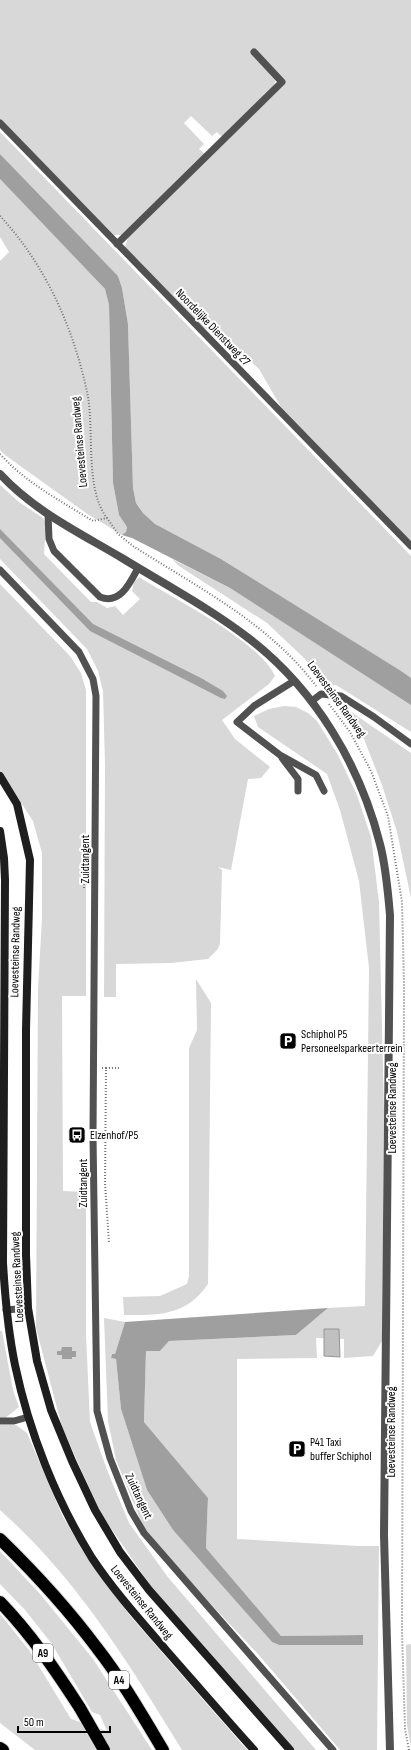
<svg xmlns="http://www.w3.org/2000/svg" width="411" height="1750" font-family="'Sofia Sans Condensed',sans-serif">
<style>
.green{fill:#d8d8d8}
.water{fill:#9f9f9f}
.building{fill:#c0c0c0;stroke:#959595}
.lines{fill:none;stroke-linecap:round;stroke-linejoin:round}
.highway-casing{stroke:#dbdbdb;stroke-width:14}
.path{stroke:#737373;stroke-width:2;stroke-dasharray:1 2;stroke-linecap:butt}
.lane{stroke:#515151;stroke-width:7}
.street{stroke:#515151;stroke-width:8}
.secondary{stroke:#1e1e1e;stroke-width:8}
.highway{stroke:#000;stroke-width:12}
.highway-bridge-casing{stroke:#dbdbdb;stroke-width:14;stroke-linecap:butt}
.highway-bridge{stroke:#000;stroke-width:12}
.labels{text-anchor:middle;stroke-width:4;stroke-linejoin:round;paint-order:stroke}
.shield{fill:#fff;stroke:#4c4c4c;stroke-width:1}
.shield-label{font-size:11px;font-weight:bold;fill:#000}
.street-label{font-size:12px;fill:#000;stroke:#fff}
.poi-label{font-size:12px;fill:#000;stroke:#fff;text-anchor:start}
</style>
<rect width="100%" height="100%" fill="#fff"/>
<path class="green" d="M0,0H411V541L281,407L259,369L240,351L203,327L125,247L128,238L285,83L276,80L273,87L222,137L217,132L212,136L191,116L184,123L204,144L199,149L205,154L123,235H114L0,119Z
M0,132L411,556V678L221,559L155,524L143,513L136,503L133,488L128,324L122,288L118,276L0,154Z
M0,179L105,289L109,305L113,483L119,515L127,527L126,532L122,535L86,513L5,455L0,450V261L9,252L0,237Z
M0,485L19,502L43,518L46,524L44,554L91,602H97L107,608L115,606L123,615L140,599L132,591L134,582L139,577C174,599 258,640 275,676L269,684L222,720L235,739L270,767L261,778L248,779L231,870L218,867L222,870L220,944L217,950L208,959L171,963L116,964V997H104L105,765L103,691L98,671L87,649L0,559Z
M172,559L230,588L411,704V732L336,685L327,686L304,658L267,623L179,566Z
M0,584L70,656L81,673L86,690V996H62L63,1191L86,1192V1335L90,1422L107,1470L129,1523L167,1576L316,1750H294L154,1591L100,1512L62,1427L36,1328L38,989L42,918V853L33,821L0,770Z
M284,706L296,707L308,713L317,721L338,755L357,795L371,837L379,902L384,1112L382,1341L373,1356L344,1358V1339L316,1338L317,1358L237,1359V1539L358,1546H379L377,1750H340L258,1654L175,1566L143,1526L116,1460L108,1421L104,1318L125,1322L115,1354H112L111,1358L116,1359L121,1409L147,1490L173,1530L272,1642L279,1645H363V1635L281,1636L206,1548L208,1498L144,1422L146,1351H160L169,1341L296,1335L328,1308L365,1306L369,968L359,881L340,810L327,774L258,727L254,716L269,709Z
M344,707L411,753V898L397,832L382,785L364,739Z
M196,979L211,1003L208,1284C186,1316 160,1315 124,1315L123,1297L160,1296L187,1284L189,1276V1048L197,1030Z
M0,1331H2L13,1390L19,1407L4,1419H0Z
M0,1425H16L27,1433L62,1515L83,1551L106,1584L132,1618L247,1750H182C130,1665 76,1577 0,1510Z
M0,1551L41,1595L93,1659L152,1750H35L0,1723V1614L29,1650L71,1719L107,1731L100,1715L92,1712L52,1644L25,1610L0,1584Z
M411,1644V1747L407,1725L406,1645Z"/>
<path class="water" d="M0,154L118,276L122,288L128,324L133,488L136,503L143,513L155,524L221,559L401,671L411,678V705L230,588L132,538L122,535L126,532L127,527L119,515L113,483L109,305L105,289L0,179Z
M0,529L93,624L201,678L223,691L227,696L225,699L221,698L90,631L0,538Z
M328,1308L296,1335L169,1341L160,1351H146L144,1422L208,1498L206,1548L281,1636L363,1635V1645H279L272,1642L173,1530L147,1490L121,1409L116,1359L111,1358L112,1354H115L125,1322Z
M62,1347H72V1351H76V1357H72V1359H62V1355H57V1351H61Z"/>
<path class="building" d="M324,1329H339L340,1357L324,1356Z"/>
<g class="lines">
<g class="highway-casing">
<path id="highway" d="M0,1539C35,1573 68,1609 97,1648C122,1680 142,1715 163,1750
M0,1602C31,1634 56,1671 80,1708
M0,1748L3,1750"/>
</g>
<path class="path" d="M0,216C46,265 75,331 88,397C94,431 85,490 107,518
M0,454C26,483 61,501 93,521L107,518L118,534L133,546C197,587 269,623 316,686
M329,704L350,732L371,771L388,816L402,902L404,985L402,1633L405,1729L409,1750
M82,836L84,888
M102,1068H106L105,1183L109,1243
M106,1068H121"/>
<path class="lane" d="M0,123L411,546
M117,244L282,82L254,52
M48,514L49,539L54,551L100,597C120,605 130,583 138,568
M0,570L79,652L93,679L96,696L93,1136L97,1411L110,1458L131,1511L144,1533L333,1750
M294,681L254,706L237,722L280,755L316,775L324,791
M312,701L321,694L341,696L374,717L411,744
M282,758L298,779V791
M6,1310L28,1308
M0,1421H14L28,1417"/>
<path class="street" d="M0,474C34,511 80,533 122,558C166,585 211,609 251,640C316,691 360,765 380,844C386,867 388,892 390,915L384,1535L390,1750"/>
<path class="secondary" d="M0,776L17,804L30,860L26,1030V1255L28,1308L37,1361L51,1410L72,1461L95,1510L120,1552L149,1590L290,1750
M0,831L4,858L5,880L3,1263C5,1297 8,1331 15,1365C29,1432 56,1500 92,1558C114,1591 140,1620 166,1650C195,1683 224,1717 254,1750"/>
<use href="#highway" class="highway"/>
<g class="highway-bridge-casing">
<path id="highway-bridge" d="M80,1708L104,1750"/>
</g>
<use href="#highway-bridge" class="highway-bridge"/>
</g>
<defs>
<g id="parking-square" transform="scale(0.9)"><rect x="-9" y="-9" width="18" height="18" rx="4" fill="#000" stroke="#fff"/><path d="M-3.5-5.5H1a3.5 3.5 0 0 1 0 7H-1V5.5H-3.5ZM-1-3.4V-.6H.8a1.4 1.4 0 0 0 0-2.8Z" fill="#fff"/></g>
<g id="bus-square" transform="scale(0.9)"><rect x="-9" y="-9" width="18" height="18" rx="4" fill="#000" stroke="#fff"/><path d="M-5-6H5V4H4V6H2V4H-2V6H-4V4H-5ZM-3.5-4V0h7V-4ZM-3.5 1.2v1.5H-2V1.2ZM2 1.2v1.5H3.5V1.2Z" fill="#fff"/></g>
</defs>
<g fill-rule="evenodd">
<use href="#parking-square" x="288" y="1041"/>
<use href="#bus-square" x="77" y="1135"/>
<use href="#parking-square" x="297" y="1449"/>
</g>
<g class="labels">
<g class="shield">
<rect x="33" y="1644" width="20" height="18" rx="3"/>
<rect x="109" y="1671" width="20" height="18" rx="3"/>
</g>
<g class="shield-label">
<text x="43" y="1657">A9</text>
<text x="119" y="1684">A4</text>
</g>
<g class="street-label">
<text transform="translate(213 327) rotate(46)" y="4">Noordelijke Dienstweg 27</text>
<text transform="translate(79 442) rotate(-95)" y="4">Loevesteinse Randweg</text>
<text transform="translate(337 699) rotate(54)" y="4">Loevesteinse Randweg</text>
<text transform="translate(85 859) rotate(-90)" y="4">Zuidtangent</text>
<text transform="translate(15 952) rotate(-89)" y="4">Loevesteinse Randweg</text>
<text transform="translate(392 1108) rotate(-90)" y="4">Loevesteinse Randweg</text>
<text transform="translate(83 1183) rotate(-90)" y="4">Zuidtangent</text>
<text transform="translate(17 1277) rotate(-93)" y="4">Loevesteinse Randweg</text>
<text transform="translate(391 1432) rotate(-90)" y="4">Loevesteinse Randweg</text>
<text transform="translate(139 1496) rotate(65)" y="4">Zuidtangent</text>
<text transform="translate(142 1602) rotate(51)" y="4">Loevesteinse Randweg</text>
</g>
<g class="poi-label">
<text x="301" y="1038">Schiphol P5<tspan x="301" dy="14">Personeelsparkeerterrein</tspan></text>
<text x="90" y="1139">Elzenhof/P5</text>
<text x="310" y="1446">P41 Taxi<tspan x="310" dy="14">buffer Schiphol</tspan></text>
</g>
</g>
<path d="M18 1726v6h92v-6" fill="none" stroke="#000000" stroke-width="2"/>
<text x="24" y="1726" font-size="12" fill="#000000" stroke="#ffffff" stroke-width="3" paint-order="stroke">50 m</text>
</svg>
